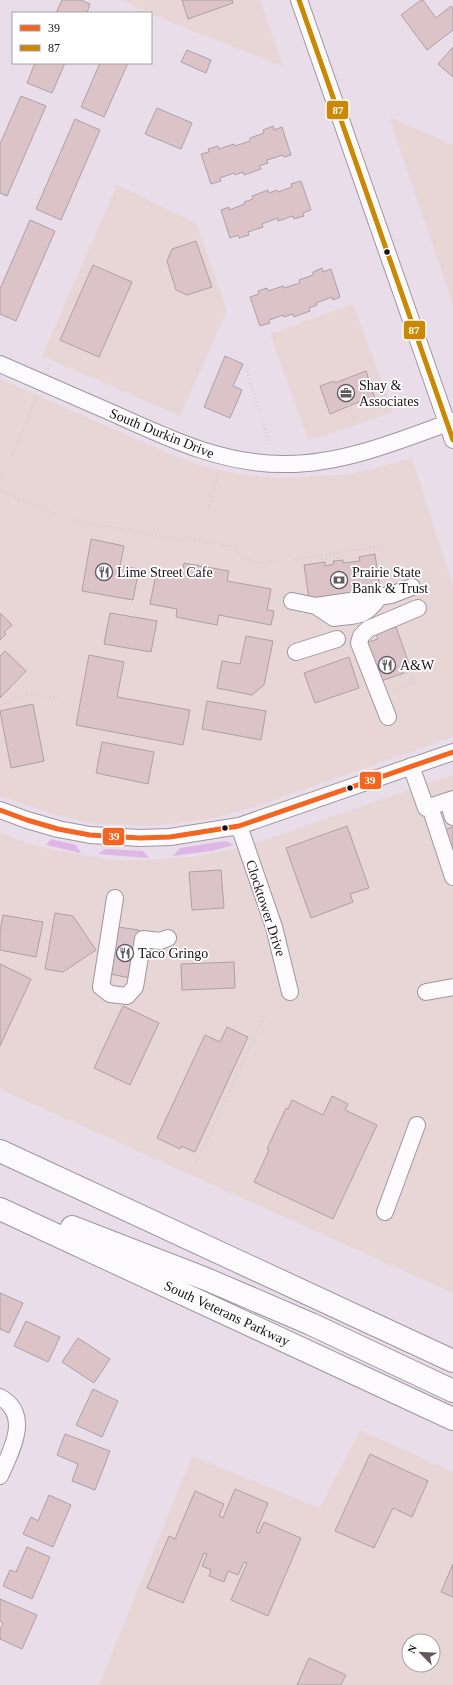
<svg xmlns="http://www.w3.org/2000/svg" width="453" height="1685" font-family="'Times New Roman',serif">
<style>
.commercial{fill:#e8d6d6;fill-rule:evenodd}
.green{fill:#dfb7e4}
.building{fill:#dcc3c7;stroke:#aca0a5}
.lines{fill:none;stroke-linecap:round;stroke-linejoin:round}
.minor-casing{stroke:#9e969f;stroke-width:18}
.highway-casing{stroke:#9e969f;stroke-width:24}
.path{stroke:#d0cdd1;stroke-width:2.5;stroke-dasharray:1 3;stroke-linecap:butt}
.minor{stroke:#fcfafc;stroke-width:16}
.highway{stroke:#fcfafc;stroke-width:22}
.bus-1-casing{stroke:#fff;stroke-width:8}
.bus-2-casing{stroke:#fff;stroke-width:8}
.bus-1{stroke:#f26522;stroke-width:5}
.bus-2{stroke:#ca8805;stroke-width:5}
.bus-dot{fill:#181119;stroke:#fff;stroke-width:1.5}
.labels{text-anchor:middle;stroke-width:3.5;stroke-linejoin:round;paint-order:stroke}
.poi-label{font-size:14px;fill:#181119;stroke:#fff;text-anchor:start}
.street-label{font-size:14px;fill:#181119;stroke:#fff}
.line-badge{stroke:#fff;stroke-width:1.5}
.badge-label{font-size:11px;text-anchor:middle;font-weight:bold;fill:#fff}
</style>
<rect width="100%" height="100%" fill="#e9ddea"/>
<path class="commercial" d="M120,0H260L283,66L185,28Z
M389,117L453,145V305Z
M117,185L196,223L227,311L180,416L42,356Z
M353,304L393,412L327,435L308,439L270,334Z
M0,379L168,453L202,466L235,473L273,478L340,475L369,470L412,458L453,586V737L254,807L213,818L171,824L147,826L90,823L53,814L0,796Z
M453,775V1293L0,1089V833L27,843L45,848L112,860H149L190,857L229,850L264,840Z
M360,1430L453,1472V1685H99L192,1456L320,1508ZM409,1641H433V1665H409Z"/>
<path class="green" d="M51,839L76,845L81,853L46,845Z
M224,841L228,842L234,845L212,851L173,856L180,848Z
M105,849L143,851L149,858L98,854Z"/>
<path class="building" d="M62,0H81L90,4L87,13H56Z
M182,0H232L233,3L188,19Z
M421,0H423L436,18L451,6L453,9V30L427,50L401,15Z
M453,47V77L438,64Z
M187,50L211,60L206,73L181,62Z
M35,63H65L52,93L27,83Z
M100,63H128L104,117L81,107Z
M21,96L46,106L7,196L0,193V144Z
M157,108L192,123L181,149L145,134Z
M75,119L100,130L61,220L36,209Z
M273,126L274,130L282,127L291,155L284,157L283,155L267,160L268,163L259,166L261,169L244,175L243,172L235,175L234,173L220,178L221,181L211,184L201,154L209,152L208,149L218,146L219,149L234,144L235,146L250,141V138L264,133L263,130Z
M301,181L311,210L303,213L304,216L294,219L293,216L278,221V218L262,224L263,227L248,232L249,235L239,238L238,235L230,238L221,210L229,207V210L245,204L244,202L253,199L252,196L268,190L269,193L277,190L278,192L292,187L291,184Z
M30,220L55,231L16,321L0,314V289Z
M196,241L212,287L187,295L176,290L167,261L172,249Z
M93,265L132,282L99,357L60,340Z
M322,268L323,272L331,269L340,297L333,300L332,297L316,303L317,305L309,308L310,311L294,317L293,314L284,317L283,315L269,320L270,323L260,326L250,297L259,294L258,291L267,288L268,291L283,286L284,288L300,283L299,280L313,275V272Z
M225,356L243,364L233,386L242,390L230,418L204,407Z
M366,371L375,399L362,403L361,401L330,414L320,386L334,381L335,383Z
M91,539L124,546L120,566L139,569L133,600L82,591Z
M375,554L380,589H374V593L309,599L304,565L325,562V566L334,564L333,561L343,560V563L360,561L359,557Z
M184,563L229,571L227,581L271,589L267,610L274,611L271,625L219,615L217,625L176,617L177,609L150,604L157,569L182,574Z
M0,613L12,625L4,632L6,634L0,640Z
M110,613L157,621L151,652L104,644Z
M396,627L409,664L402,667L404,673L378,682L365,643L378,639L376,634Z
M246,636L273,641L264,685L252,695L217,688L222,661L240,664Z
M5,651L26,671L0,698V656Z
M89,655L124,662L117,697L190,710L183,745L76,725Z
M349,657L359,688L315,703L304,673Z
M207,701L266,711L261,740L202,729Z
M33,704L44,761L11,768L0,711Z
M102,742L154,752L148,784L96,773Z
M347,826L369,888L350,894L353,902L311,918L286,848Z
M453,827V871L435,833Z
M221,870L224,908L192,910L189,872Z
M55,913L73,916L96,950L63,972L45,969Z
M3,915L43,922L36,957L0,950V931Z
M118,927L139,930L131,978L110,974Z
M234,962L235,988L182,990L181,964Z
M0,964L31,979L0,1046Z
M123,1006L159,1023L130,1085L94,1068Z
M227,1027L248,1037L195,1152L181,1146L180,1149L157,1138L205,1035L220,1042Z
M332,1096L348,1104L345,1110L377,1125L333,1219L254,1182L269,1150L267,1149L286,1108L288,1109L292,1100L323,1115Z
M0,1293L23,1303L9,1333L0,1329Z
M26,1321L60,1337L48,1362L14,1346Z
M78,1338L110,1359L94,1383L62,1362Z
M93,1389L118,1401L102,1437L76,1425Z
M65,1434L110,1451L95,1490L72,1481L78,1464L57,1455Z
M370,1454L428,1481L412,1517L393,1508L374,1548L335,1531Z
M235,1489L268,1503L256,1532L259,1533L264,1522L301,1538L268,1616L231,1600L247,1563L244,1562L238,1575L228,1571L224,1582L209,1576L211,1570L202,1566L207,1554L204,1553L183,1603L147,1588L169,1536L175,1539L195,1491L224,1504L219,1516L223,1518Z
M49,1495L71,1505L53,1547L23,1534L31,1517L38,1521Z
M27,1547L50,1557L32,1599L3,1586L10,1570L16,1572Z
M453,1564V1597L441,1592Z
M0,1599L37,1615L22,1649L0,1639V1630L3,1623L0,1621Z
M309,1658L346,1675L341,1685H297Z"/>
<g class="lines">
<g class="minor-casing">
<path id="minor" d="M299,0L453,440
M0,364C39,381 78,398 117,415C172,440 225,465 287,464C343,464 401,440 453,421
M292,601L316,606L391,595L412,587
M316,606L334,618C357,615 365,618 379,597
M296,652L337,639
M388,717L359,643L361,636L368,629L418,608
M411,766L426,808L453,799
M448,801L453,817
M430,807L453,877
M0,810L27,820L58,829L90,835L140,838L170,837L239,826L453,752
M239,826L274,927L290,992
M115,898L101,987L110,994L127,996L135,987L143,939L160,941L168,938
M426,992L453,987
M385,1212L417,1125
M0,1397C32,1415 11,1451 0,1476"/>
</g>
<g class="highway-casing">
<path id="highway" d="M0,1151L453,1361
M0,1209L453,1419
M72,1227L206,1279L311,1324L453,1391"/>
</g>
<path class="path" d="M48,369L51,363
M247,371L269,442
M349,405L356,428
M12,456L37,396
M0,480L4,473
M0,490L59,515
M208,509L219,471
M73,520L180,540L186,538L235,547L242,558L258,563L278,561
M337,553L338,561
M321,555L322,559L337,557
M294,559L383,546
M405,674L404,670L434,660
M394,690L413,683L409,673L400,676L399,675
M0,705C25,692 34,694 61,698
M196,1163L264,1017"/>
<use href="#minor" class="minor"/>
<use href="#highway" class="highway"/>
<g class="bus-1-casing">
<path id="bus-1" d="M0,810L27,820L58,829L90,835L140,838L170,837L239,826L453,752"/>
</g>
<g class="bus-2-casing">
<path id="bus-2" d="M299,0L453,440"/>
</g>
<use href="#bus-1" class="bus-1"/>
<use href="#bus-2" class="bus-2"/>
</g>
<defs>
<g id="office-ring" transform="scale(0.9)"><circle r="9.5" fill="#fff" stroke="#615862" stroke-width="1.5"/><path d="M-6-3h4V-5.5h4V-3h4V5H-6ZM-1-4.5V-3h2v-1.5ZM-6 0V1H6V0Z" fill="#615862"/></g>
<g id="restaurant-ring" transform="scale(0.9)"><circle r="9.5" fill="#fff" stroke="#615862" stroke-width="1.5"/><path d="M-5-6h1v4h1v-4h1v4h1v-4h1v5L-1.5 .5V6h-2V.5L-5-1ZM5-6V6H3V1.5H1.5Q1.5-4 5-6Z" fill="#615862"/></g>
<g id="bank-ring" transform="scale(0.9)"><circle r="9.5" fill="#fff" stroke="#615862" stroke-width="1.5"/><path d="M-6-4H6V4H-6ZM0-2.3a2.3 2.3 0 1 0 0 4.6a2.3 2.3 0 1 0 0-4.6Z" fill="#615862"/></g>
</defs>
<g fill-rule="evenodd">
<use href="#office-ring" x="346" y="393"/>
<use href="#restaurant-ring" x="104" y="572"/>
<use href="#bank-ring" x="339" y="580"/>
<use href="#restaurant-ring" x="387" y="665"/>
<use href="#restaurant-ring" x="125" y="953"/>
</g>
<g class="bus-dot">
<circle cx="387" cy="252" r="3.5"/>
<circle cx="350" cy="788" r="3.5"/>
<circle cx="225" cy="828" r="3.5"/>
</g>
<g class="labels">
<g class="poi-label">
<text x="359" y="390">Shay &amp;<tspan x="359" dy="16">Associates</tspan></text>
<text x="117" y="577">Lime Street Cafe</text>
<text x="352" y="577">Prairie State<tspan x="352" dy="16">Bank &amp; Trust</tspan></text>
<text x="400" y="670">A&amp;W</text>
<text x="138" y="958">Taco Gringo</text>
</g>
<g class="street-label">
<text transform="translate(162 433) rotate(22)" y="5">South Durkin Drive</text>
<text transform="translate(266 908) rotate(72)" y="5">Clocktower Drive</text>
<text transform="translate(227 1313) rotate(25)" y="5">South Veterans Parkway</text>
</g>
</g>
<g class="line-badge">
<rect x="326" y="100" width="23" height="20" rx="4" fill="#ca8805"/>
<rect x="403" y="320" width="23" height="20" rx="4" fill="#ca8805"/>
<rect x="359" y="771" width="23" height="19" rx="4" fill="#f26522"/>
<rect x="102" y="827" width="23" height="19" rx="4" fill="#f26522"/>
</g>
<g class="badge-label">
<text x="338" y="114">87</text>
<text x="414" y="334">87</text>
<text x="370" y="784">39</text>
<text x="114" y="840">39</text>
</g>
<rect x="12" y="12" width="140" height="52" fill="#ffffff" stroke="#a3a0a3"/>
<rect x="20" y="25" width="20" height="6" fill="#f26522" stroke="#a3a0a3"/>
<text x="48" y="32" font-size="12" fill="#181119">39</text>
<rect x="20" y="45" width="20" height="6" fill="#ca8805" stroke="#a3a0a3"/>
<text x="48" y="52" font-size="12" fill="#181119">87</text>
<g transform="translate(421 1653) rotate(294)"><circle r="19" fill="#ffffff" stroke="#a3a0a3"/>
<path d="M0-3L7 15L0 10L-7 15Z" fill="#615862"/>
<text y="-6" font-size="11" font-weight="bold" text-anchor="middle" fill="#181119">N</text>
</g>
</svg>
